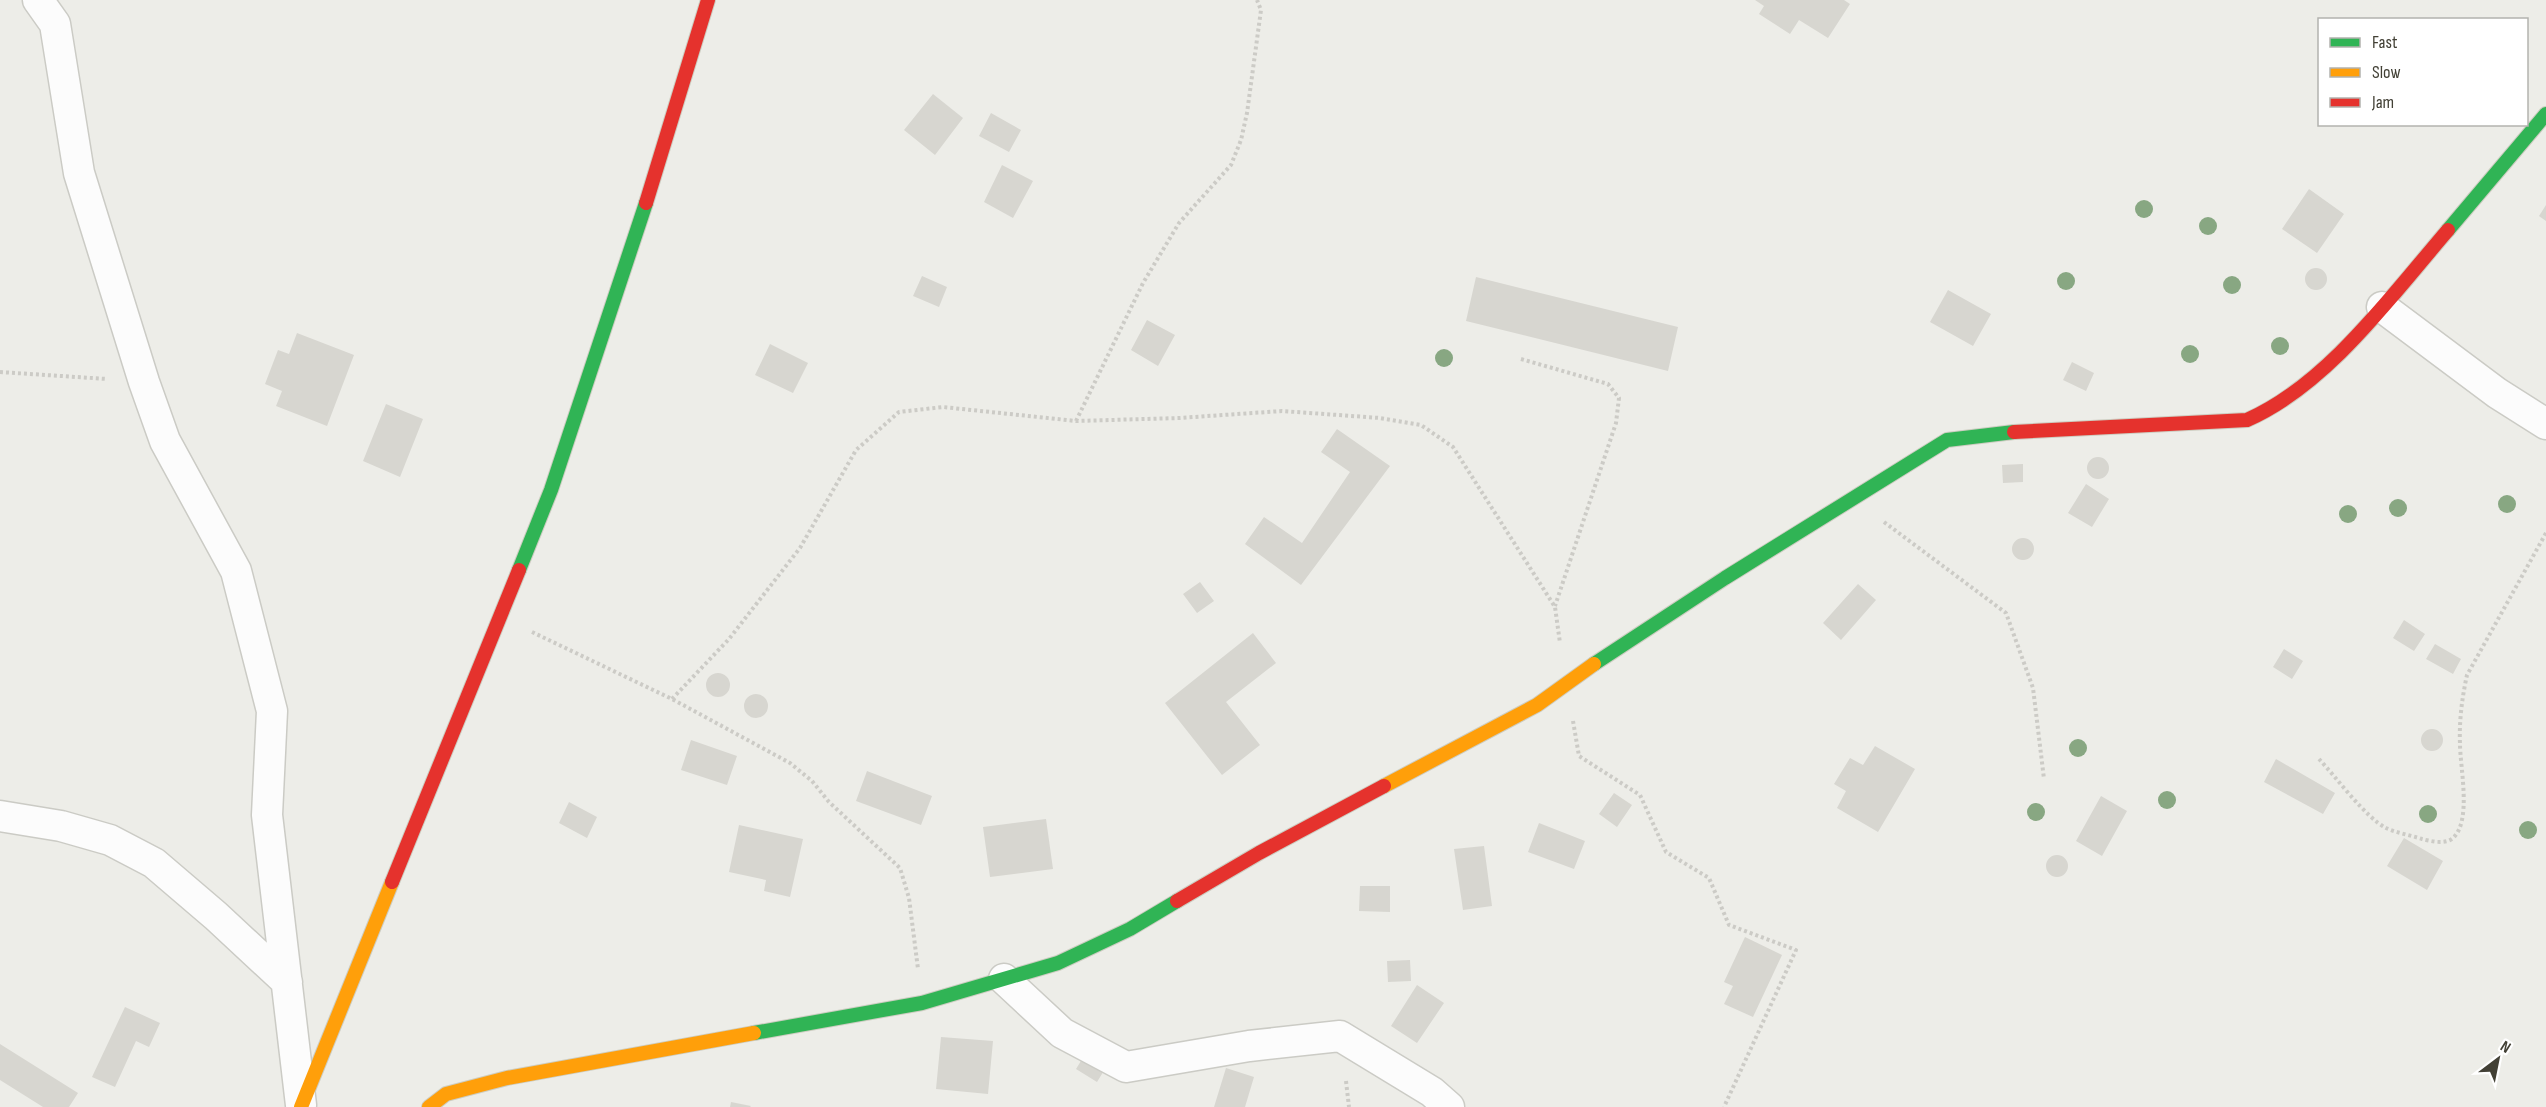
<svg xmlns="http://www.w3.org/2000/svg" width="2546" height="1107" font-family="'Sofia Sans Condensed',sans-serif">
<style>
.building{fill:#d7d6d0}
.lines{fill:none;stroke-linecap:round;stroke-linejoin:round}
.street-casing{stroke:#cbcbc5;stroke-width:33}
.fast-casing{stroke:#cdcdc1;stroke-width:16}
.slow-casing{stroke:#cdcdc1;stroke-width:16}
.jam-casing{stroke:#cdcdc1;stroke-width:16}
.path{stroke:#cccbc6;stroke-width:4;stroke-dasharray:3 3;stroke-linecap:butt}
.street{stroke:#fcfcfc;stroke-width:30}
.fast{stroke:#30b455;stroke-width:14}
.slow{stroke:#ff9f0a;stroke-width:14}
.jam{stroke:#e5322d;stroke-width:14}
.tree{fill:#88a782}
</style>
<rect width="100%" height="100%" fill="#edede8"/>
<path class="building" d="M1755,0H1844L1850,4L1828,38L1799,20L1790,34L1759,14L1764,6Z
M933,94L963,118L935,155L904,130Z
M991,113L1021,130L1009,152L979,136Z
M1002,165L1033,181L1013,218L984,202Z
M2309,189L2344,214L2317,253L2282,229Z
M2546,205V221L2539,216Z
M2305 279a11 11 0 1 1 22 0a11 11 0 1 1-22 0Z
M922,276L947,287L939,307L913,296Z
M1476,277L1678,327L1668,371L1466,321Z
M1948,290L1991,314L1973,346L1930,322Z
M1147,320L1175,335L1158,366L1131,350Z
M297,333L354,355L327,426L276,406L282,391L265,384L278,350L289,354Z
M770,344L808,363L793,393L755,375Z
M2072,362L2094,373L2086,391L2063,380Z
M386,404L423,419L400,477L363,461Z
M1337,429L1390,466L1301,585L1245,544L1264,517L1302,543L1350,472L1321,452Z
M2087 468a11 11 0 1 1 22 0a11 11 0 1 1-22 0Z
M2023,464V482L2003,483L2002,465Z
M2086,484L2109,499L2092,527L2068,513Z
M2012 549a11 11 0 1 1 22 0a11 11 0 1 1-22 0Z
M1200,582L1214,601L1197,613L1183,594Z
M1858,584L1876,600L1841,640L1823,623Z
M2404,620L2425,634L2414,651L2393,638Z
M1253,633L1276,663L1226,702L1260,745L1222,775L1165,703Z
M2435,644L2461,659L2453,674L2426,659Z
M2284,649L2303,661L2292,679L2273,667Z
M706 685a12 12 0 1 1 24 0a12 12 0 1 1-24 0Z
M744 706a12 12 0 1 1 24 0a12 12 0 1 1-24 0Z
M2421 740a11 11 0 1 1 22 0a11 11 0 1 1-22 0Z
M691,740L737,756L727,785L681,770Z
M1875,746L1915,769L1878,832L1837,808L1846,791L1834,784L1850,758L1863,765Z
M2276,759L2335,793L2323,814L2264,782Z
M867,771L932,796L921,825L856,801Z
M1614,793L1632,805L1617,827L1599,814Z
M2101,796L2127,811L2102,856L2076,841Z
M569,802L597,817L587,838L559,823Z
M1046,819L1053,869L990,877L983,827Z
M1539,823L1585,841L1574,869L1528,852Z
M739,825L803,839L790,897L764,891L766,880L729,872Z
M2404,838L2443,861L2427,890L2387,866Z
M1484,846L1492,906L1463,910L1454,849Z
M2046 866a11 11 0 1 1 22 0a11 11 0 1 1-22 0Z
M1360,886H1390V912L1359,911Z
M1745,937L1782,955L1753,1017L1724,1004L1733,986L1724,982Z
M1410,960L1411,981L1388,982L1387,961Z
M1417,985L1444,1003L1417,1043L1391,1026Z
M125,1007L160,1023L149,1047L136,1041L115,1087L92,1077Z
M941,1037L993,1041L988,1094L936,1089Z
M0,1044L78,1093L69,1107H43L0,1080Z
M1084,1056L1105,1069L1097,1082L1076,1069Z
M1226,1068L1254,1077L1245,1107H1214Z
M731,1102L751,1106L750,1107H730Z"/>
<g class="lines">
<g class="street-casing">
<path id="street" d="M38,0L55,24L79,173L144,382L165,441L236,571L272,711L267,815L301,1105
M2382,307L2497,393L2546,424
M0,816L61,826L110,840L154,863L216,916L287,982
M1004,979L1062,1033L1126,1067L1249,1046L1340,1036L1432,1092L1449,1107"/>
</g>
<g class="fast-casing">
<path id="fast" d="M2448,230L2546,114
M519,570L551,490L646,203
M1594,664L1725,578L1947,440L2014,432
M754,1033L922,1003L1058,963L1130,929L1177,901"/>
</g>
<g class="slow-casing">
<path id="slow" d="M1384,786L1537,705L1594,664
M301,1107L392,882
M429,1107L446,1094L507,1078L754,1033"/>
</g>
<g class="jam-casing">
<path id="jam" d="M646,203L708,0
M2014,432L2247,420C2327,385 2392,295 2448,230
M392,882L519,570
M1177,901L1259,853L1384,786"/>
</g>
<path class="path" d="M1521,359L1608,384L1619,398L1616,423L1555,606
M0,372L107,379
M1076,421L1143,283L1179,223L1231,165L1241,140L1247,113L1261,10L1257,0
M1884,522L2006,613L2033,688L2044,779
M532,632L672,699L790,763L812,781L829,802L900,868L909,898L918,969
M672,699L729,639L800,548L856,450L899,412L943,407L1076,421L1179,418L1282,411L1380,418L1421,425L1453,447L1555,607L1560,643
M1573,721L1579,756L1640,795L1666,852L1709,878L1729,925L1796,950L1724,1107
M2319,759C2336,777 2366,818 2386,828C2397,833 2410,835 2422,839C2430,841 2445,845 2453,838C2472,821 2460,767 2460,744C2459,721 2462,698 2467,675L2546,533
M1346,1081L1349,1107"/>
<use href="#street" class="street"/>
<use href="#fast" class="fast"/>
<use href="#slow" class="slow"/>
<use href="#jam" class="jam"/>
</g>
<g class="tree">
<circle cx="2144" cy="209" r="9"/>
<circle cx="2208" cy="226" r="9"/>
<circle cx="2066" cy="281" r="9"/>
<circle cx="2232" cy="285" r="9"/>
<circle cx="2280" cy="346" r="9"/>
<circle cx="2190" cy="354" r="9"/>
<circle cx="1444" cy="358" r="9"/>
<circle cx="2507" cy="504" r="9"/>
<circle cx="2398" cy="508" r="9"/>
<circle cx="2348" cy="514" r="9"/>
<circle cx="2078" cy="748" r="9"/>
<circle cx="2167" cy="800" r="9"/>
<circle cx="2036" cy="812" r="9"/>
<circle cx="2428" cy="814" r="9"/>
<circle cx="2528" cy="830" r="9"/>
</g>
<rect x="2318" y="18" width="210" height="108" fill="#ffffff" stroke="#b3b3ae" stroke-width="1.5"/>
<rect x="2330" y="38" width="30" height="9" fill="#30b455" stroke="#b3b3ae" stroke-width="1.5"/>
<text x="2372" y="48" font-size="18" fill="#424035">Fast</text>
<rect x="2330" y="68" width="30" height="9" fill="#ff9f0a" stroke="#b3b3ae" stroke-width="1.5"/>
<text x="2372" y="78" font-size="18" fill="#424035">Slow</text>
<rect x="2330" y="98" width="30" height="9" fill="#e5322d" stroke="#b3b3ae" stroke-width="1.5"/>
<text x="2372" y="108" font-size="18" fill="#424035">Jam</text>
<g transform="translate(2498 1059) rotate(32)" stroke="#ffffff" stroke-width="4.5" paint-order="stroke">
<path d="M0-4.5L10 22L0 15L-10 22Z" fill="#424035"/>
<text y="-9" font-size="16" font-weight="bold" text-anchor="middle" fill="#424035">N</text>
</g>
</svg>
